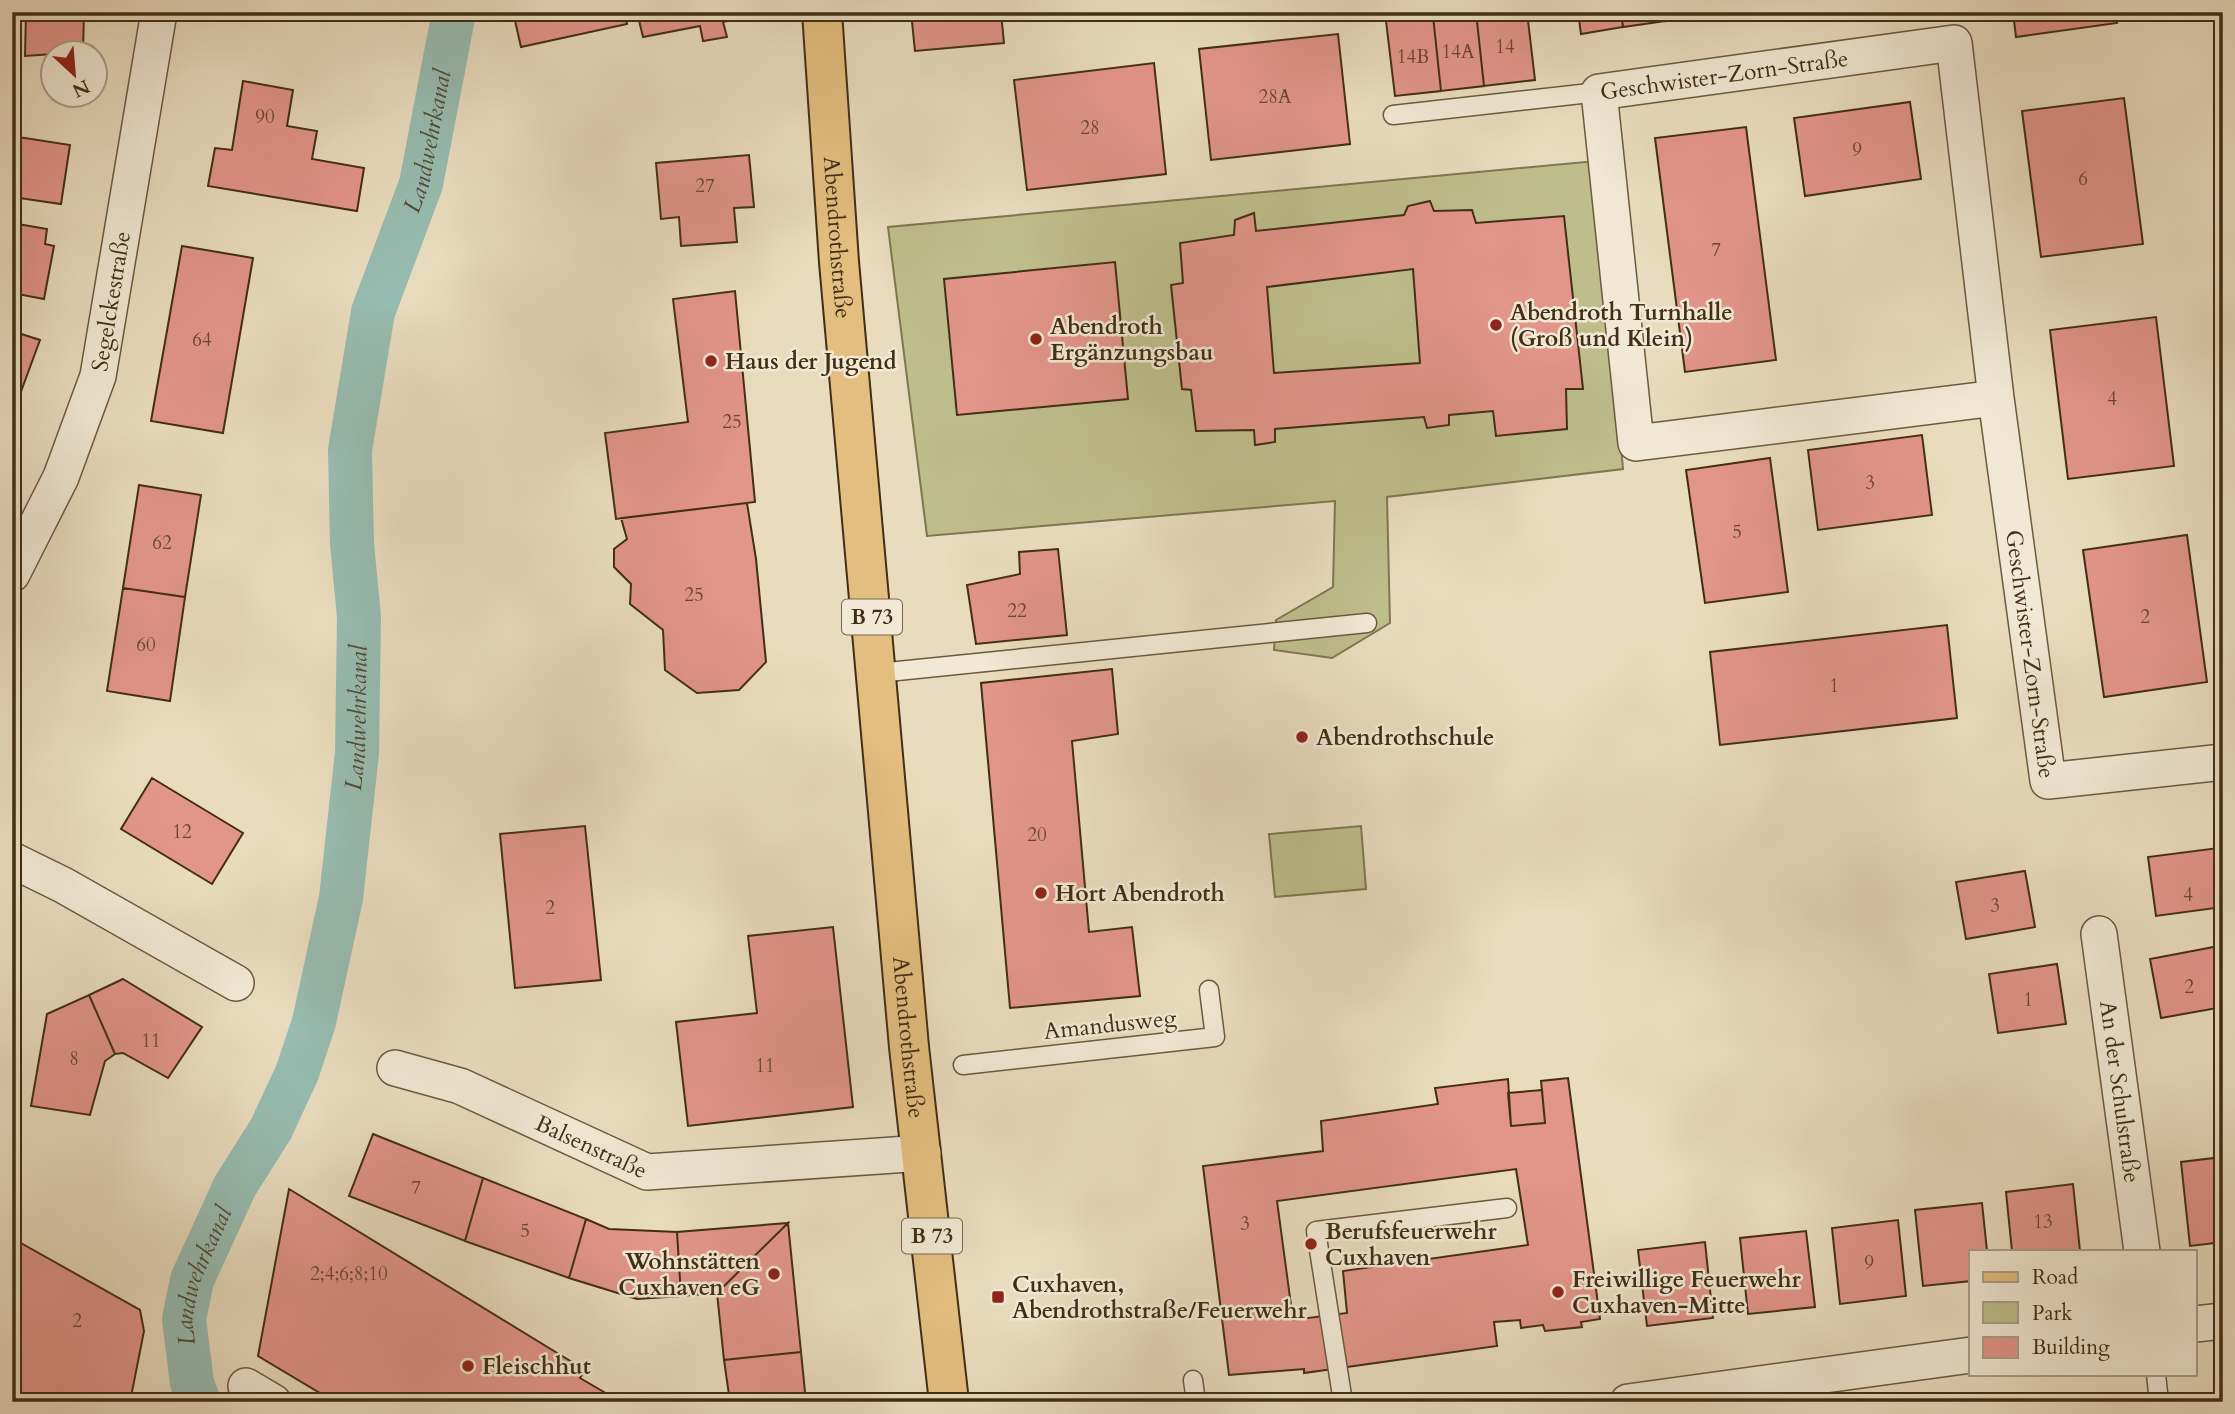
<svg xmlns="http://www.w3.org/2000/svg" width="2235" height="1414" font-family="Cardo,serif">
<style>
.green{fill:#bebe8c;stroke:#807650;stroke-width:2}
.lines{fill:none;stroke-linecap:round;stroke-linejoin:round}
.canal{stroke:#97bcb1;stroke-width:44}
.building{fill:#e29589;stroke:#422e15;stroke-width:2;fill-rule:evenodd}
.lane-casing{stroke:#6c5a3f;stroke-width:21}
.street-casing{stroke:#6c5a3f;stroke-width:38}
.primary-casing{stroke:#422e15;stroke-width:42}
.lane{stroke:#f1e8d5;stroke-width:18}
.street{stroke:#f1e8d5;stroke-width:35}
.primary{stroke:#e4be7f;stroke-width:38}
.poi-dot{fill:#8f2418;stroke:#f1e8d5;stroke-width:2.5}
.labels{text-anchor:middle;stroke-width:5;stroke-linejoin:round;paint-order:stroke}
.number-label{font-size:19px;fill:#6a4832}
.shield{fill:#f1e8d5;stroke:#76664f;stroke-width:2}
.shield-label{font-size:21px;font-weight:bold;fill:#422e15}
.street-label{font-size:23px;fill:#422e15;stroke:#f1e8d5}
.poi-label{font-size:23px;font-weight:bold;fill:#422e15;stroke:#f1e8d5;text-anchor:start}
.water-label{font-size:24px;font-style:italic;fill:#534a34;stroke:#f1e8d5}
</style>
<rect width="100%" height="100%" fill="#e9dcbe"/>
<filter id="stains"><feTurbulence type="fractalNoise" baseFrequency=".00286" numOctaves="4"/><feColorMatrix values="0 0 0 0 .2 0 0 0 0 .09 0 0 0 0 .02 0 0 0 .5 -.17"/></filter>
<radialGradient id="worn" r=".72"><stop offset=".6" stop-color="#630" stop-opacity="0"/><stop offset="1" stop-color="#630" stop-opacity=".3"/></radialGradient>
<path class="green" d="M1596,161L1623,469L1387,497L1390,623L1332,658L1274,650L1276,620L1333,587L1335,501L927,536L888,227Z
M1361,826L1366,889L1275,897L1269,834Z"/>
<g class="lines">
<path class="canal" id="s1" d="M199,1402L192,1383L184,1319L192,1280L235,1186L271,1129L297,1073L314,1022L341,898L357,753L359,617L352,544L350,450L373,312L421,184L454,12"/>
</g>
<path class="building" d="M26,12H84L83,52L25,56Z
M513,12H625L627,24L521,47Z
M637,12H752L753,15L723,22L727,37L703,41L700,26L643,37Z
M911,12H1001L1004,43L915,51Z
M1476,12L1484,86L1441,91L1433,16Z
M1476,12H1527L1535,80L1484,86Z
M1578,12H1621L1623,27L1581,34Z
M1621,12H1665L1666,21L1623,27Z
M1665,12H1710L1711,14L1666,21Z
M2013,12H2115L2117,23L2016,37Z
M1433,16L1441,91L1395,96L1386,21Z
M1338,34L1350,144L1211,160L1199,49Z
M1154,63L1166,174L1027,190L1014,80Z
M243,81L293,90L287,126L317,131L312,159L364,168L357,211L208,186L215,148L232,150Z
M2124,98L2143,244L2041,257L2022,111Z
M1910,102L1921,179L1805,196L1794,118Z
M1746,127L1776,360L1685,372L1655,138Z
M12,136L70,145L61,204L12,197Z
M749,155L754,207L734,208L737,242L681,246L679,217L661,219L656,163Z
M1430,201L1434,211L1472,210L1476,223L1564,216L1583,389H1566L1567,429L1496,436L1493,411L1449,415V425L1427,428L1424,417L1275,429V442L1255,445L1254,430L1196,431L1191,390L1182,389L1171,285L1183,283L1180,243L1234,235L1235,220L1254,213L1256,231L1404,215L1408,206ZM1413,269L1420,363L1274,373L1267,287Z
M12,223L47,229L45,244L54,246L44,299L12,293Z
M182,246L253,258L223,433L151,421Z
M1115,262L1128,399L957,415L944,279Z
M735,291L755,502L616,519L605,433L688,422L673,299Z
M2156,317L2174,466L2068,479L2050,330Z
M12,331L40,340L12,416Z
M1922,435L1932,515L1818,530L1808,450Z
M1770,458L1788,592L1705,603L1686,470Z
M139,485L201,495L185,597L123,588Z
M747,503L756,559L766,662L739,690L697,693L665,670L663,630L630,604L631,584L614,567V549L627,539L621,518Z
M2187,535L2207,682L2104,697L2083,550Z
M1058,549L1067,635L976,644L967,585L1020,574L1019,552Z
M123,588L185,597L170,701L107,691Z
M1947,625L1957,718L1720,745L1710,652Z
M1112,669L1118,734L1072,741L1089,932L1132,927L1140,996L1010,1008L981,683Z
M152,778L243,833L212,884L121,829Z
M585,826L601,980L515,988L500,834Z
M2218,848L2223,907L2156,916L2148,857Z
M2025,871L2035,927L1966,939L1956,882Z
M833,927L853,1107L688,1126L676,1022L757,1013L748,936Z
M2219,946L2223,1007L2161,1018L2150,959Z
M2057,964L2066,1024L1998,1033L1989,974Z
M123,979L202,1027L168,1078L123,1053L115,1054L89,995Z
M89,995L115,1054L105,1061L90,1115L31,1106L47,1014Z
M1568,1078L1600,1319L1581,1322L1582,1327L1545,1331L1543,1325L1521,1328L1520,1320L1494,1322L1497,1346L1304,1373V1369L1229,1375L1203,1166L1323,1151L1321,1121L1438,1104L1435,1088L1508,1079L1511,1126L1545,1123L1541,1081ZM1516,1169L1528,1245L1343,1271L1347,1313L1293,1320L1277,1201Z
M1542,1090L1545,1123L1511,1126L1508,1093Z
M373,1134L483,1178L465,1241L349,1196Z
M2223,1157V1242L2190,1246L2181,1162Z
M483,1178L586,1219L569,1278L465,1241Z
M2073,1184L2080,1251H2012L2006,1192Z
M289,1189L585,1370L580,1378L621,1402H335L258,1356Z
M1982,1203L1987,1251H1971V1281L1923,1286L1915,1210Z
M586,1219L609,1229L677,1232L681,1296L637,1299L569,1278Z
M1898,1220L1906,1296L1840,1304L1832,1228Z
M788,1223L717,1293L681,1296L677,1232Z
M788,1223L801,1352L724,1360L717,1293Z
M1806,1231L1815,1307L1748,1314L1740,1238Z
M12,1238L140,1310L144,1331L130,1402H12Z
M1705,1242L1713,1318L1647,1326L1638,1250Z
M801,1352L806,1402H730L724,1360Z"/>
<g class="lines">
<g class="lane-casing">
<path id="lane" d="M1393,115L1599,92
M878,673L1367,623
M963,1065L1215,1037L1209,990
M2156,1374L2159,1402
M1193,1380L1196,1402
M1343,1402L1316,1231L1507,1208"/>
</g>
<g class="street-casing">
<g id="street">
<path id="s2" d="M1996,398L1636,443L1599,92L1954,43L1996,398L2048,781L2223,762"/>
<path id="s3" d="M12,574L61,477L98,376L159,12"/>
<path d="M12,860L63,885L236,983"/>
<path id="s4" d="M2099,934L2142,1251"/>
<path id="s5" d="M395,1068L460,1086L647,1172L923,1153"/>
<path d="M2195,1324L2223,1321"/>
<path d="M246,1386L273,1402"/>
<path d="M1628,1402L1971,1355"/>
</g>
</g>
<g class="primary-casing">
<g id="primary">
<path id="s6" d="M822,12L839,262L909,1047L949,1402"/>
</g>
</g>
<use href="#lane" class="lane"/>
<use href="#street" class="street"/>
<use href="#primary" class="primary"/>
</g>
<g class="poi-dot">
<circle cx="1496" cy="325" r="7"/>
<circle cx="1036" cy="339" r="7"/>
<circle cx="711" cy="361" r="7"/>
<circle cx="1302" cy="737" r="7"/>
<circle cx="1041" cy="893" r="7"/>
<circle cx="1311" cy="1244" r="7"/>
<circle cx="774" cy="1274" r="7"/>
<circle cx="1558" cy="1292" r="7"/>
<rect x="991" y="1290" width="14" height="14" rx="3.5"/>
<circle cx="468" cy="1366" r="7"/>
</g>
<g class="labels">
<g class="number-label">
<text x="1505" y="53">14</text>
<text x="1458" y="58">14A</text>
<text x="1413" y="63">14B</text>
<text x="1275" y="103">28A</text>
<text x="265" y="123">90</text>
<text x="1090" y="134">28</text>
<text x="1857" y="156">9</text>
<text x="2083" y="185">6</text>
<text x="705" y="192">27</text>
<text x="1716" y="256">7</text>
<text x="202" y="346">64</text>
<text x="2112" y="405">4</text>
<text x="732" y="428">25</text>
<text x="1870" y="489">3</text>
<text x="1737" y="538">5</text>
<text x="162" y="549">62</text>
<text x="694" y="601">25</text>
<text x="1017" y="617">22</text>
<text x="2145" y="623">2</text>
<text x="146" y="651">60</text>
<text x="1834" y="692">1</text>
<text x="182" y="838">12</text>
<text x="1037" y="841">20</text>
<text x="2188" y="901">4</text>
<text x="1995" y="912">3</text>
<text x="550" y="914">2</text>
<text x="2189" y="993">2</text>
<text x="2028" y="1006">1</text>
<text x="151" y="1047">11</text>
<text x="74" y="1065">8</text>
<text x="765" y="1072">11</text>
<text x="416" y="1194">7</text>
<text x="2043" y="1228">13</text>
<text x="1245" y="1230">3</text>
<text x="525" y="1237">5</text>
<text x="1869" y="1269">9</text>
<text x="349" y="1280">2;4;6;8;10</text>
<text x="77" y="1327">2</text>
</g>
<g class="shield">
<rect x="842" y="599.5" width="60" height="35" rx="5"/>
<rect x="902" y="1218.5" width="60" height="35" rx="5"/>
</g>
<g class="shield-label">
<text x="872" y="624">B 73</text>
<text x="932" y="1243">B 73</text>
</g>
<g class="street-label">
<text dy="8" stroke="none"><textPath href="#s2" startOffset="842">Geschwister-Zorn-Straße</textPath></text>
<text dy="8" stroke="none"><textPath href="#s6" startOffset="226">Abendrothstraße</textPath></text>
<text dy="8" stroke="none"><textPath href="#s3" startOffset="292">Segelckestraße</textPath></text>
<text dy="8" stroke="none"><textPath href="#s2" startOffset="1690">Geschwister-Zorn-Straße</textPath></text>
<text transform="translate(1110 1024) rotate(-6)" y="8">Amandusweg</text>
<text dy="8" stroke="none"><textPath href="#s6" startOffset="1029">Abendrothstraße</textPath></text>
<text dy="8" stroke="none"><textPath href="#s4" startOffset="159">An der Schulstraße</textPath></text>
<text dy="8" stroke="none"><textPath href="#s5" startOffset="212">Balsenstraße</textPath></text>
</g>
<g class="poi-label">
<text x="1510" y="320">Abendroth Turnhalle<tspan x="1510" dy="26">(Groß und Klein)</tspan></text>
<text x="1050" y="334">Abendroth<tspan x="1050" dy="26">Ergänzungsbau</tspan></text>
<text x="725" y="369">Haus der Jugend</text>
<text x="1316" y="745">Abendrothschule</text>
<text x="1055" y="901">Hort Abendroth</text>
<text x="1325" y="1239">Berufsfeuerwehr<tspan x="1325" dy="26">Cuxhaven</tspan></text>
<text x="760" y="1269" text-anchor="end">Wohnstätten<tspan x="760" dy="26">Cuxhaven eG</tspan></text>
<text x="1572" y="1287">Freiwillige Feuerwehr<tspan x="1572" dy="26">Cuxhaven-Mitte</tspan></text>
<text x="1012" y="1292">Cuxhaven,<tspan x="1012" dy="26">Abendrothstraße/Feuerwehr</tspan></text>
<text x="482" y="1374">Fleischhut</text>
</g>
<g class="water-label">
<text dy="8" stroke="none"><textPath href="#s1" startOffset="1307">Landwehrkanal</textPath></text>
<text dy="8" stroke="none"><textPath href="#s1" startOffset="719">Landwehrkanal</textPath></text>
<text dy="8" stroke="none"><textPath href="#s1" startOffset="131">Landwehrkanal</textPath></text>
</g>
</g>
<rect width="2235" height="1414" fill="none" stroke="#e9dcbe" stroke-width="42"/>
<rect x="14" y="14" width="2207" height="1386" fill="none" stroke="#422e15" stroke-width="3.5"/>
<rect x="21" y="21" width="2193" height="1372" fill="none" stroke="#422e15" stroke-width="2"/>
<rect x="1969" y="1250" width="228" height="126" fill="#f1e8d5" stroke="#ab9e88" stroke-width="2"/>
<rect x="1983" y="1272" width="35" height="10" fill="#e4be7f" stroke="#ab9e88" stroke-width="2"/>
<text x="2032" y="1284" font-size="21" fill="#422e15">Road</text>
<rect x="1983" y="1302" width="35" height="21" fill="#bebe8c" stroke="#ab9e88" stroke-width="2"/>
<text x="2032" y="1320" font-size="21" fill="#422e15">Park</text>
<rect x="1983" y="1337" width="35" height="21" fill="#e29589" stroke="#ab9e88" stroke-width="2"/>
<text x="2032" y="1354" font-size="21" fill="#422e15">Building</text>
<g transform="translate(74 74) rotate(154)"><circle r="33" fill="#f1e8d5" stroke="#ab9e88" stroke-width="2"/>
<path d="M0-5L12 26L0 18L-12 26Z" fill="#8f2418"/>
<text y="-10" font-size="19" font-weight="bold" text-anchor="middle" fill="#422e15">N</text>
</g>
<rect width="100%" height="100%" filter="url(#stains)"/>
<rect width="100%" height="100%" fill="url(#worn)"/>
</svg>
